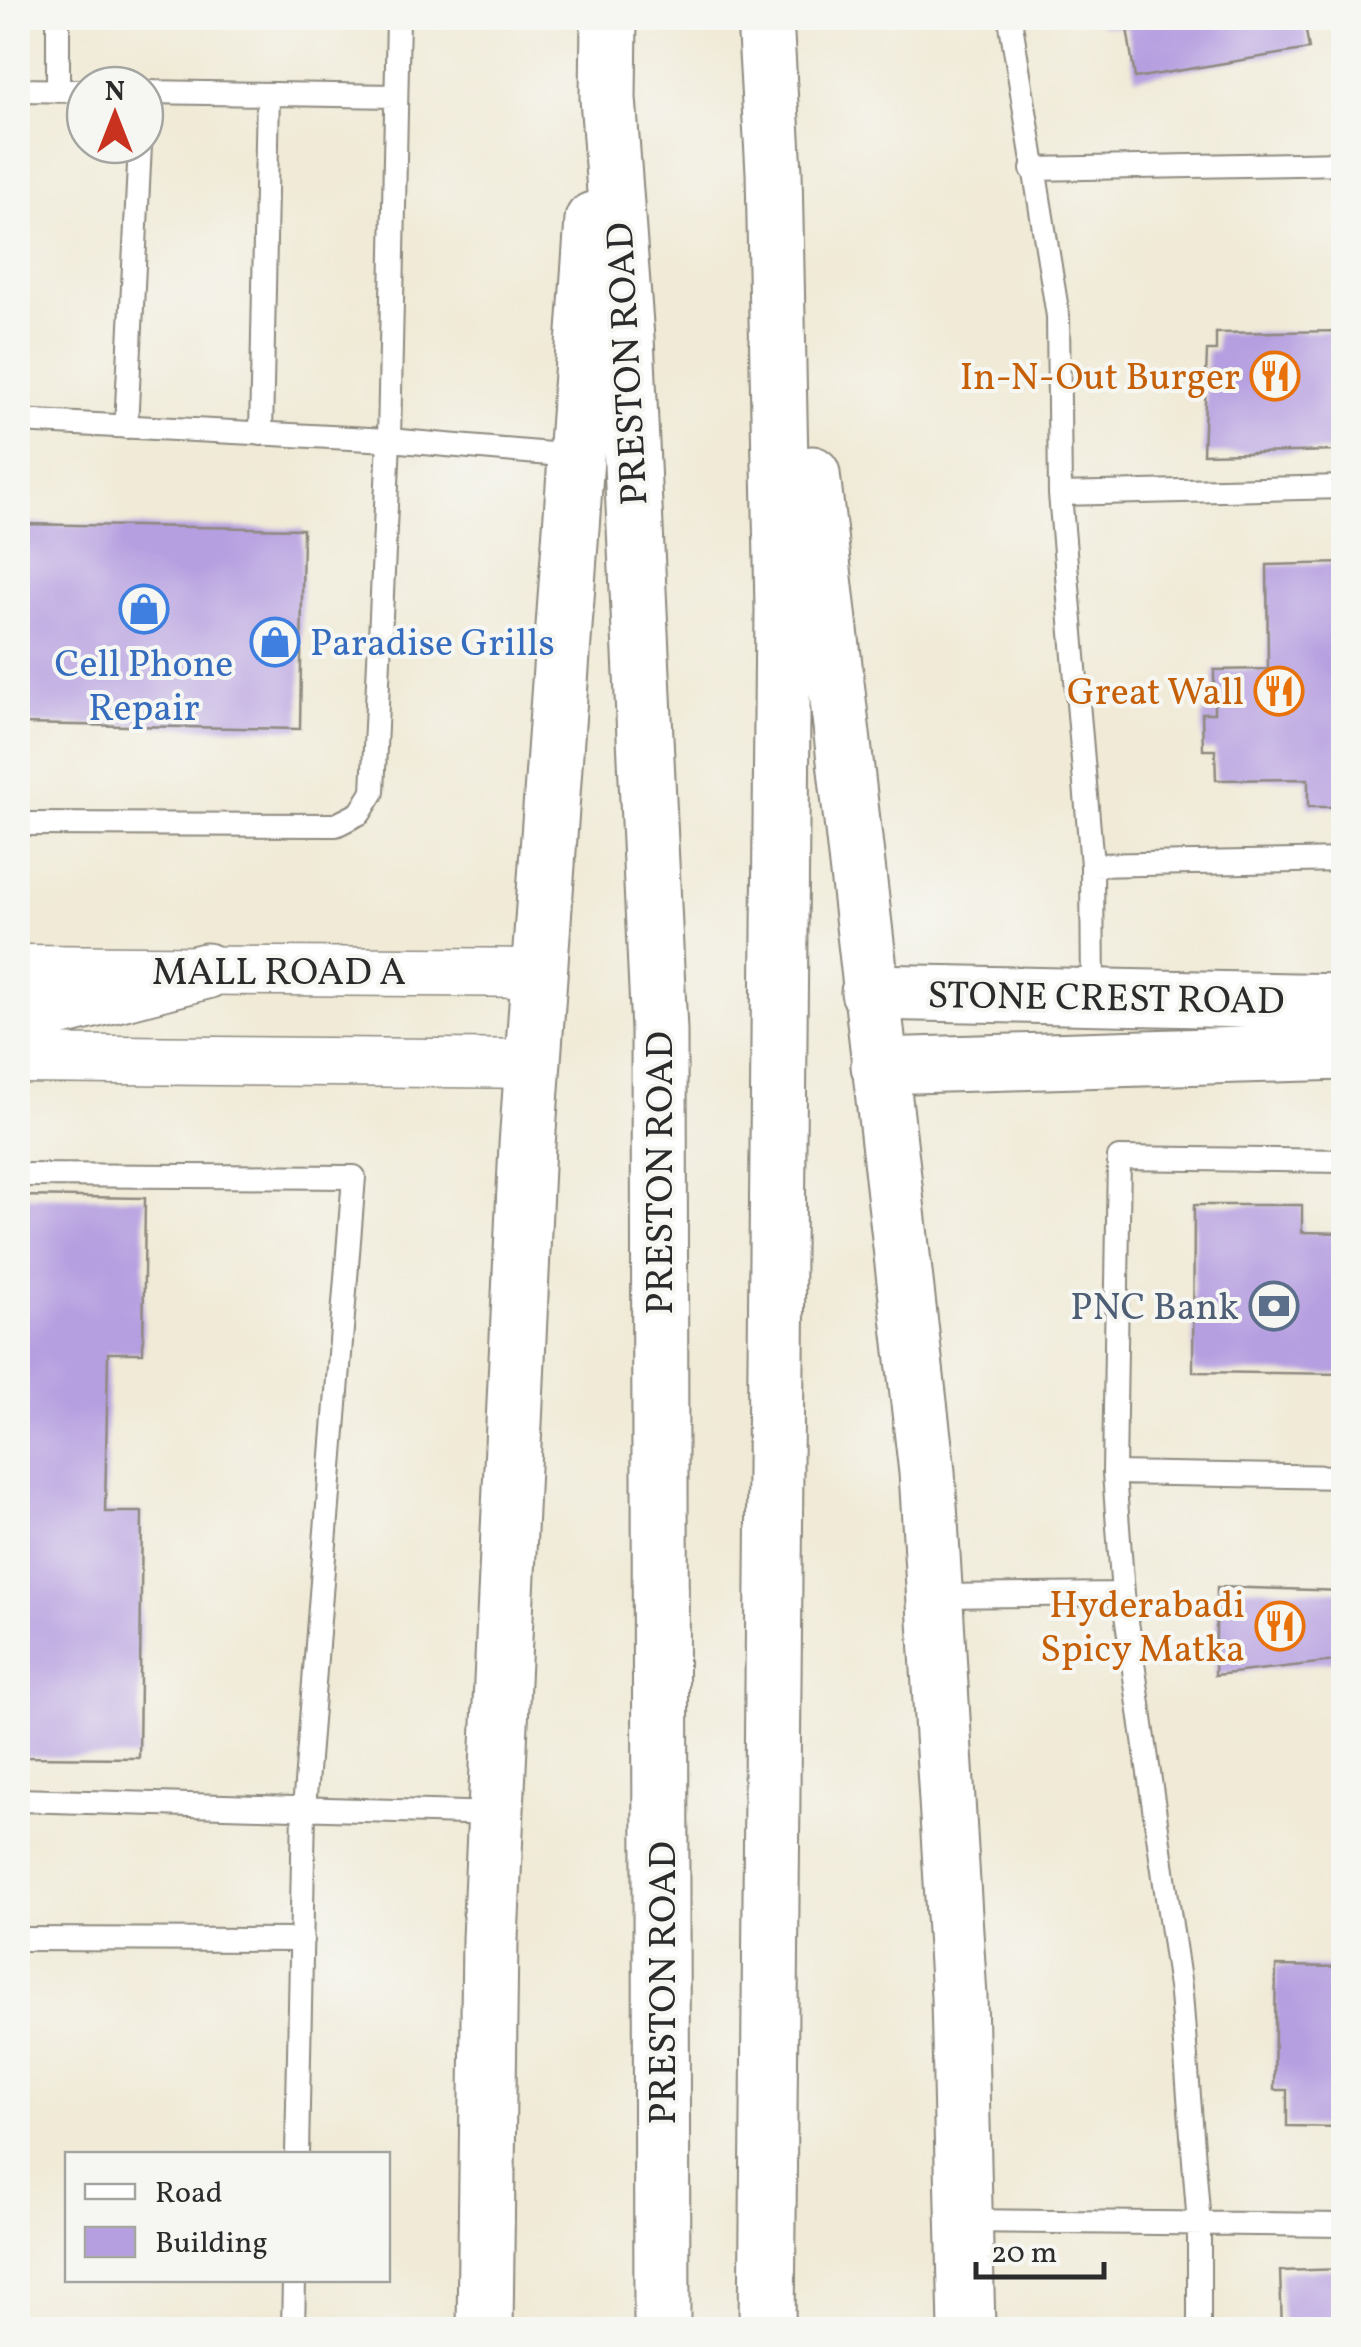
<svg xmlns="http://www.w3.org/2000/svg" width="1361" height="2347" font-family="Vollkorn,serif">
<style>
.building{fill:#b69fe0}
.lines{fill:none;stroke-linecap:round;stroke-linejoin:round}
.lane-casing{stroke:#8e8a80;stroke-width:26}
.street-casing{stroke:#8e8a80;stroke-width:51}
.secondary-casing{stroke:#8e8a80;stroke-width:59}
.primary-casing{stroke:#8e8a80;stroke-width:59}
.lane{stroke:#fff;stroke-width:22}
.street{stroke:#fff;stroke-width:48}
.secondary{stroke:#fff;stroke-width:55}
.primary{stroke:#fff;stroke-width:55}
.labels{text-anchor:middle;stroke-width:8;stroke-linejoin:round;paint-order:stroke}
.street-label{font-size:38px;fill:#2b2b2b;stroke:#f6f6f2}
.food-label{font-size:38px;fill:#c56008;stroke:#f6f6f2;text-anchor:end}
.shop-label{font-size:38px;fill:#366cbe;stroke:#f6f6f2;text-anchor:start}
.service-label{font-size:38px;fill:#4e5e75;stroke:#f6f6f2;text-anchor:end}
</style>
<rect width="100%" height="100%" fill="#f6f6f2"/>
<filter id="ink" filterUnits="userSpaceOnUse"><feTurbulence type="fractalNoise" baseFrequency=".01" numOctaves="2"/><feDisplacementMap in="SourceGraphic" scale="20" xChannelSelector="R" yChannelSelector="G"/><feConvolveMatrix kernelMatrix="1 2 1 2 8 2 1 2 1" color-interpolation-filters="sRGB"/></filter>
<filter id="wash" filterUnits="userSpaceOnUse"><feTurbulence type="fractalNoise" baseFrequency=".0048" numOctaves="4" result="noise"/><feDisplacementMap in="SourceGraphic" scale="40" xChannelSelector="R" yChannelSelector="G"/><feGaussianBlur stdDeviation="2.25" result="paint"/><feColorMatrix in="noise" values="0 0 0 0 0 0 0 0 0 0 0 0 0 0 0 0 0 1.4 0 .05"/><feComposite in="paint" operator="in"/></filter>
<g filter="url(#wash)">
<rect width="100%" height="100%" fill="#f0ead6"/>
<g id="blocks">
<path class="building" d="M1096,18H1304L1309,49L1135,78L1127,28L1101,25Z
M1344,331L1339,451L1203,454L1207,351H1216V333Z
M18,524L303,529L300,729L18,724Z
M1344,563V807H1308V779L1216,780L1215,750H1203L1202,713H1214V670L1268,669L1267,565Z
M18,1196L145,1198L143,1353H108L105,1512H142L139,1758L18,1757Z
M1194,1205H1302V1232L1344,1233V1374L1193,1372Z
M1217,1587L1344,1591V1660L1215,1675Z
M1276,1966L1344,1967V2127L1287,2126V2090H1274Z
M1344,2269V2330H1282L1280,2271Z"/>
</g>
</g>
<g filter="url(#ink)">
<use href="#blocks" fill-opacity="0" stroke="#8e8a80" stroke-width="2.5"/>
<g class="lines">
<g class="lane-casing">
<path id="lane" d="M58,18V91
M1010,18L1058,316L1060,494L1092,865L1093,997
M18,90L85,91
M145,92L396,96
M1032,169L1344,163
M18,421L389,440L573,456
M126,427L140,145
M261,434L268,94
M1060,494L1344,487
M18,824L336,825L360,813L373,792L389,440L398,18
M1092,865L1344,860
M18,1175L354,1177L304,1809L297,2154
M1114,1473L1344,1477
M934,1596L1123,1594
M18,1800L498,1814
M18,1939L302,1940
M964,2221L1344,2225
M293,2330L294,2280
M1199,2330V2225L1181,1994L1123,1594L1114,1473L1119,1158L1344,1161"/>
</g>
<g class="street-casing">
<path id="street" d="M18,969L541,973
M18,1059L535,1064"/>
</g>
<g class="secondary-casing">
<path id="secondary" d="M869,992L1344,1002
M18,1035L30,1016L206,971
M879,1066L1344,1052"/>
</g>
<g class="primary-casing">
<path id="primary" d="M609,18L608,98L626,338L659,1031L662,2330
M765,18L774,172L783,609L767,2330
M812,474L927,1472L959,1997L967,2330
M485,2330L490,1939L527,1145L593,220"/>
</g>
<use href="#lane" class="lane"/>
<use href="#street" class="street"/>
<use href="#secondary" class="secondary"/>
<use href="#primary" class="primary"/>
</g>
</g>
<defs>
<g id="restaurant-ring" transform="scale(2.5)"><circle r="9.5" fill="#f6f6f2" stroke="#e8710a" stroke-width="1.5"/><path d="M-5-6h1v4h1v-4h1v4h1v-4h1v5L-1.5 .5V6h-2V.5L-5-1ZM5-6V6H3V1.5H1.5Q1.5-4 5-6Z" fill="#e8710a"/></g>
<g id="shop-ring" transform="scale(2.5)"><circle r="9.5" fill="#f6f6f2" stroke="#3f7fe0" stroke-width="1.5"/><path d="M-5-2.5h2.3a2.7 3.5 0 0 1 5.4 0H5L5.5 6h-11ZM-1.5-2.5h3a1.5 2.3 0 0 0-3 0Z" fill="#3f7fe0"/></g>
<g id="bank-ring" transform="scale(2.5)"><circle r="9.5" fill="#f6f6f2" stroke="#5c6f8a" stroke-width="1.5"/><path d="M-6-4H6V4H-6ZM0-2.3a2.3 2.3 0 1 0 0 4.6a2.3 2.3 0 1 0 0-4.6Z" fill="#5c6f8a"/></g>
</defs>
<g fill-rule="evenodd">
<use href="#restaurant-ring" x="1275" y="376"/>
<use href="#shop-ring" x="144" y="609"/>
<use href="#shop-ring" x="275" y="642"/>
<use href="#restaurant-ring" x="1279" y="691"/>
<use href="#bank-ring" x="1274" y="1306"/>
<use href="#restaurant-ring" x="1280" y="1626"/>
</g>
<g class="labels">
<g class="street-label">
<text transform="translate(626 364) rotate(-93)" y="13">PRESTON ROAD</text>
<text x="279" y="984">MALL ROAD A</text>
<text transform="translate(1106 997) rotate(1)" y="13">STONE CREST ROAD</text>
<text transform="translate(659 1173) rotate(-90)" y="13">PRESTON ROAD</text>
<text transform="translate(662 1983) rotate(-90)" y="13">PRESTON ROAD</text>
</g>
<g class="food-label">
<text x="1240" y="389">In-N-Out Burger</text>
<text x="1244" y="704">Great Wall</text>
<text x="1245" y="1617">Hyderabadi<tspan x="1245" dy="44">Spicy Matka</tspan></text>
</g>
<g class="shop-label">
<text x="310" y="655">Paradise Grills</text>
<text x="144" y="676" text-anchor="middle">Cell Phone<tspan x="144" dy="44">Repair</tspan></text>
</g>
<g class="service-label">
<text x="1239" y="1319">PNC Bank</text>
</g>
</g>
<rect width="1361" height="2347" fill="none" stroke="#f6f6f2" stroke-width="60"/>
<rect x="65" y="2152" width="325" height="130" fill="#f6f6f2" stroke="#a5a5a2" stroke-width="2.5"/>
<rect x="85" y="2184" width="50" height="15" fill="#ffffff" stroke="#a5a5a2" stroke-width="2.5"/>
<text x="155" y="2202" font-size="30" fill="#2b2b2b">Road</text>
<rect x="85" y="2227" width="50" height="30" fill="#b69fe0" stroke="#a5a5a2" stroke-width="2.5"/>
<text x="155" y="2252" font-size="30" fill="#2b2b2b">Building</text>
<g transform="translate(115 115)"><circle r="48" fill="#f6f6f2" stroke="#a5a5a2" stroke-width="2.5"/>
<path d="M0-8L18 38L0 25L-18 38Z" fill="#c8321e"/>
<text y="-15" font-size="28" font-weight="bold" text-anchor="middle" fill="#2b2b2b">N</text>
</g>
<path d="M976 2262v15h128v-15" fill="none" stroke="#2b2b2b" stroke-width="5"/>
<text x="991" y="2262" font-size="30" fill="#2b2b2b" stroke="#f6f6f2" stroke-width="8" paint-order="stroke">20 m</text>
</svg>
